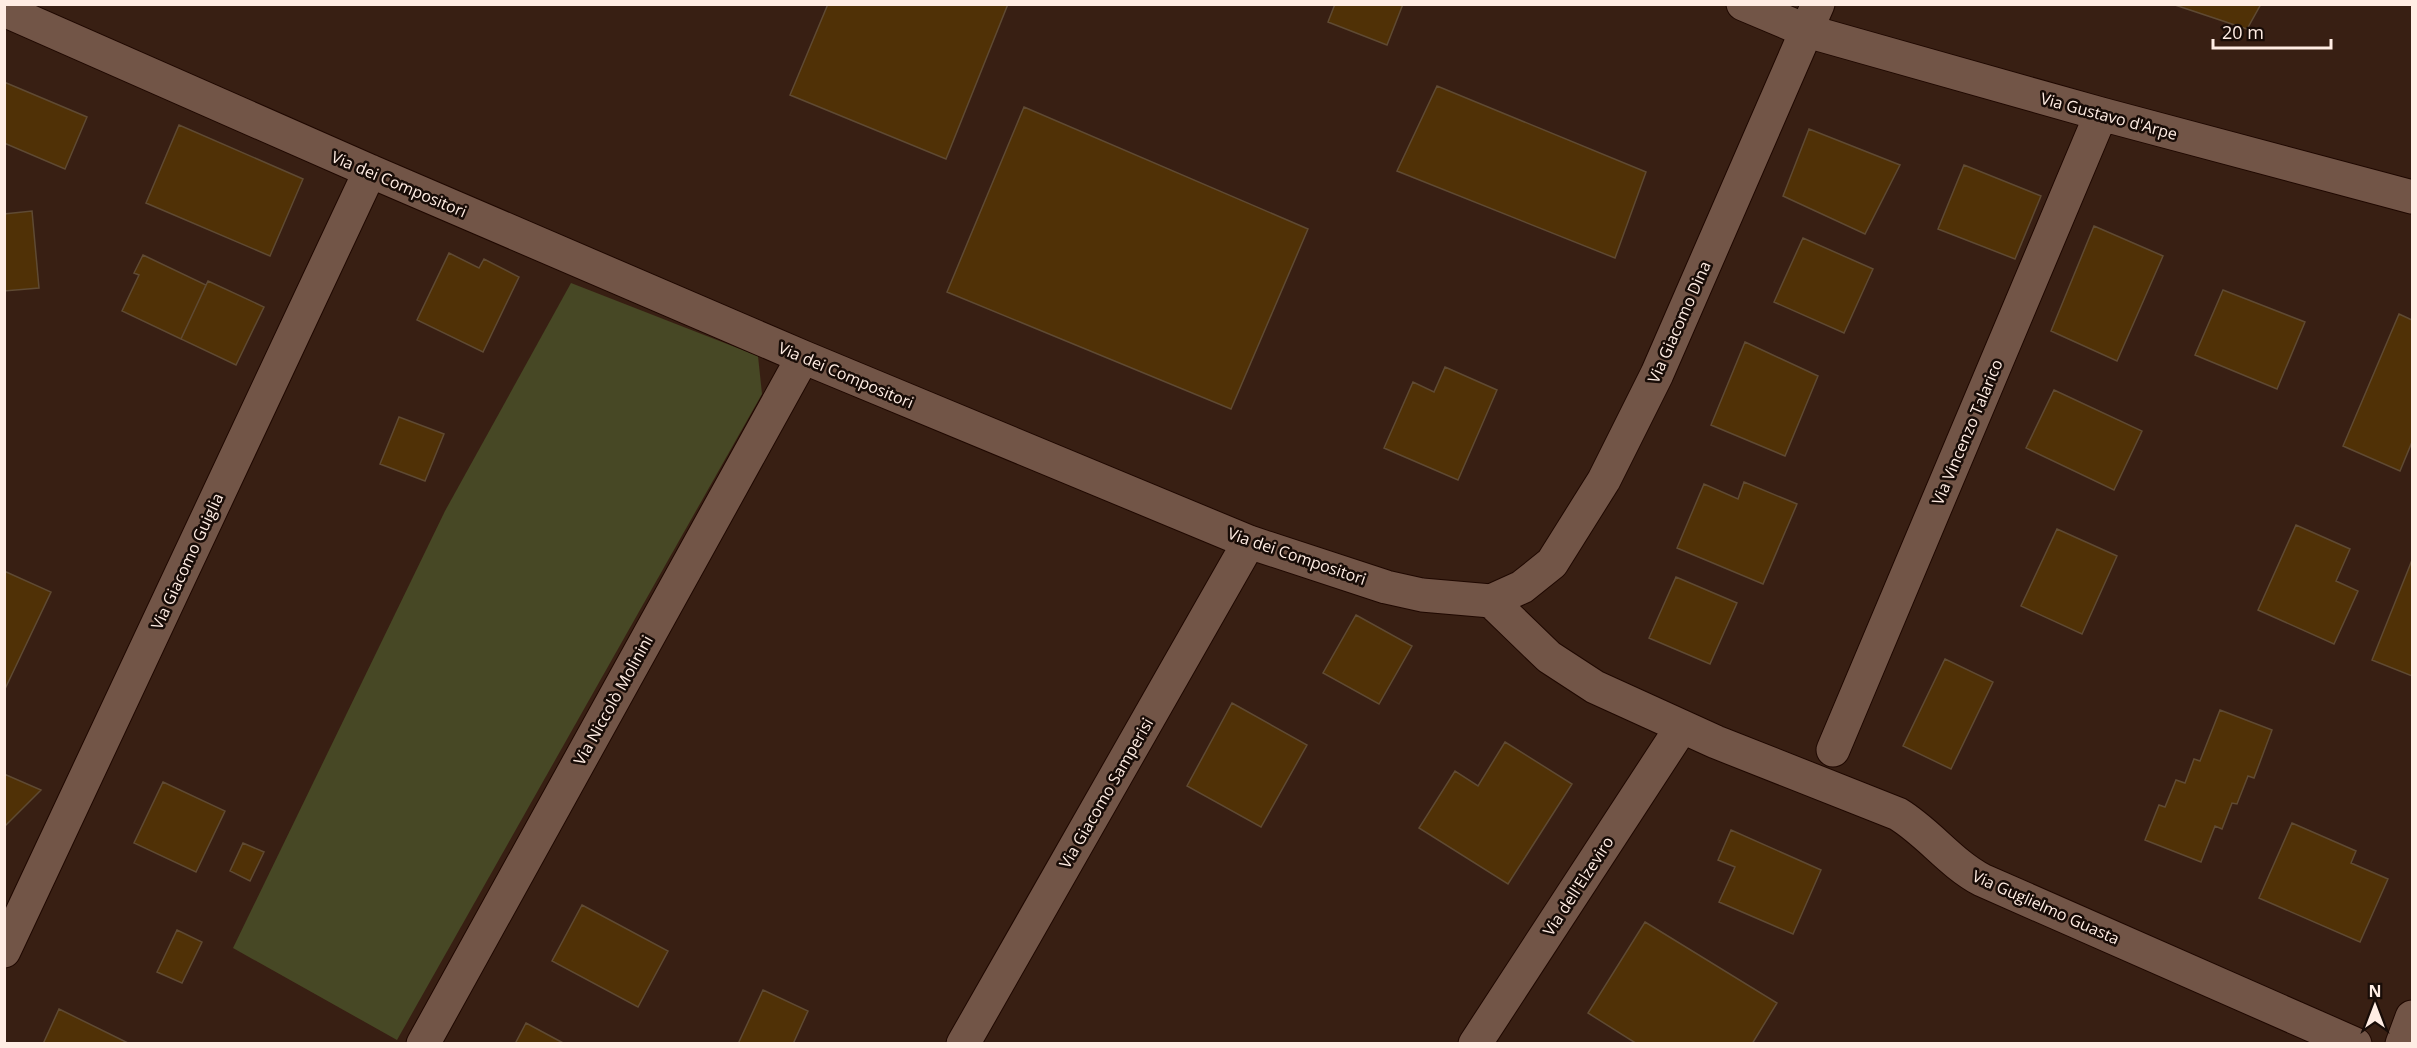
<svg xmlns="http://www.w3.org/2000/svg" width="2417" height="1048" font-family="'Open Sans',sans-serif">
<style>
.green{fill:#474825}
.building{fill:#503106;stroke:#5f4a33;stroke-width:1.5}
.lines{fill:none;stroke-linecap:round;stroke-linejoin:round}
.minor-casing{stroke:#1f0801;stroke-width:35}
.minor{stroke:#725547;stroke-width:33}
.labels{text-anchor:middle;stroke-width:5;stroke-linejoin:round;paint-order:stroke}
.street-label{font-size:16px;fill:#ffede4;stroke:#180c07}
</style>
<rect width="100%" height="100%" fill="#381f13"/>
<path class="green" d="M571,283L758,356L762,394L397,1040L233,948L445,511Z"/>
<path class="building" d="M828,4H1008L946,159L790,95Z
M1335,4H1403L1387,45L1328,22Z
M2172,4H2261L2247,29Z
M4,82L87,117L65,169L4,143Z
M1437,86L1646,172L1615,258L1397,171Z
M1024,107L1308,229L1231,409L947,292Z
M179,125L303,179L270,256L146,203Z
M1809,129L1900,165L1865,234L1783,196Z
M1964,165L2041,196L2015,259L1938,229Z
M32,211L39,288L4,291V214Z
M2094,226L2163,256L2117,361L2051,331Z
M1803,238L1873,269L1844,333L1774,302Z
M449,253L479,268L484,259L519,277L483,352L417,320Z
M143,255L206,285L181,339L122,311L139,275L134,273Z
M208,281L264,307L236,365L181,339Z
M2223,290L2305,322L2277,389L2195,355Z
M2399,314L2412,320V442L2400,471L2343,446Z
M1745,342L1818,376L1785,456L1711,425Z
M1445,367L1497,390L1458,480L1384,448L1413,382L1434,392Z
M2054,390L2142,431L2114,490L2026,448Z
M399,417L444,434L425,481L380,464Z
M1744,482L1797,504L1763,584L1677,548L1704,484L1738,499Z
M2296,525L2350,549L2336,581L2358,591L2334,644L2258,610Z
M2057,529L2117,556L2082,634L2021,606Z
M2412,560V676L2372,660Z
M4,571L51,592L4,691Z
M1676,577L1737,603L1710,664L1649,638Z
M1356,615L1412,646L1379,704L1323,673Z
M1945,659L1993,682L1951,769L1903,746Z
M1232,703L1307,745L1261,827L1187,786Z
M2220,710L2272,730L2254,778L2248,776L2237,804L2232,803L2222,829L2215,826L2201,862L2145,840L2159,805L2165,807L2176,780L2185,783L2194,759L2200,761Z
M1505,742L1572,784L1508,884L1419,828L1455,771L1478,786Z
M4,774L41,790L4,827Z
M163,782L225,811L196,872L134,843Z
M2292,823L2356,851L2351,863L2388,879L2360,942L2259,898Z
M1731,830L1821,870L1793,934L1719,902L1735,867L1718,860Z
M243,843L264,852L250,881L230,871Z
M582,905L668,951L638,1007L552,961Z
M1645,922L1777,1003L1752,1044H1637L1588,1013Z
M177,930L202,942L182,983L157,972Z
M763,990L808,1011L793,1044H738Z
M59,1009L130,1044H43Z
M526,1023L565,1044H515Z"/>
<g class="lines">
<g class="minor-casing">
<path id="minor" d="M1743,4L1807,31L2101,114L2412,197
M4,10L370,171L803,357L1249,542L1386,587L1422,595L1491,601L1549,657L1595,687L1716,742L1898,814C1929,833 1950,863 1982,880L2355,1044
M1491,601L1522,587L1552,563L1604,480L1657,374L1818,4
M1833,750L2101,114
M4,951L370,171
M423,1044L803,357
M963,1044L1249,542
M1475,1044L1681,728
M2402,1044L2412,1017"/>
</g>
<use href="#minor" class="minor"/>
</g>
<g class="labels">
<g class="street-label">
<text transform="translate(2109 116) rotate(15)" y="6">Via Gustavo d'Arpe</text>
<text transform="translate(399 184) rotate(23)" y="6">Via dei Compositori</text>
<text transform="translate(1679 322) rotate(-66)" y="6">Via Giacomo Dina</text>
<text transform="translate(846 375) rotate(23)" y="6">Via dei Compositori</text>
<text transform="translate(1967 432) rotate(-67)" y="6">Via Vincenzo Talarico</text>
<text transform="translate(1297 556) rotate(19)" y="6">Via dei Compositori</text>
<text transform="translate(187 561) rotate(-65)" y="6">Via Giacomo Guiglia</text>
<text transform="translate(613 700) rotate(-61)" y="6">Via Niccolò Molinini</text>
<text transform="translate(1106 793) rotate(-60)" y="6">Via Giacomo Samperisi</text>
<text transform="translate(1578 886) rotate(-57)" y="6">Via dell'Elzeviro</text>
<text transform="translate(2046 907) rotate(24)" y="6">Via Guglielmo Guasta</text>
</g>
</g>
<rect width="2417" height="1048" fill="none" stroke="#ffede4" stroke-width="12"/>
<g transform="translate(2375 1006)" stroke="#180c07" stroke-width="4.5" paint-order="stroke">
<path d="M0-4.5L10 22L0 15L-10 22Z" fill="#ffede4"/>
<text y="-9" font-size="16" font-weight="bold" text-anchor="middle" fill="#ffede4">N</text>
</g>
<path d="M2213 39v9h118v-9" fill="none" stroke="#ffede4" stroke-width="3"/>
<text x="2222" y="39" font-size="18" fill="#ffede4" stroke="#180c07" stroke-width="4.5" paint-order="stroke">20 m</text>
</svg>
